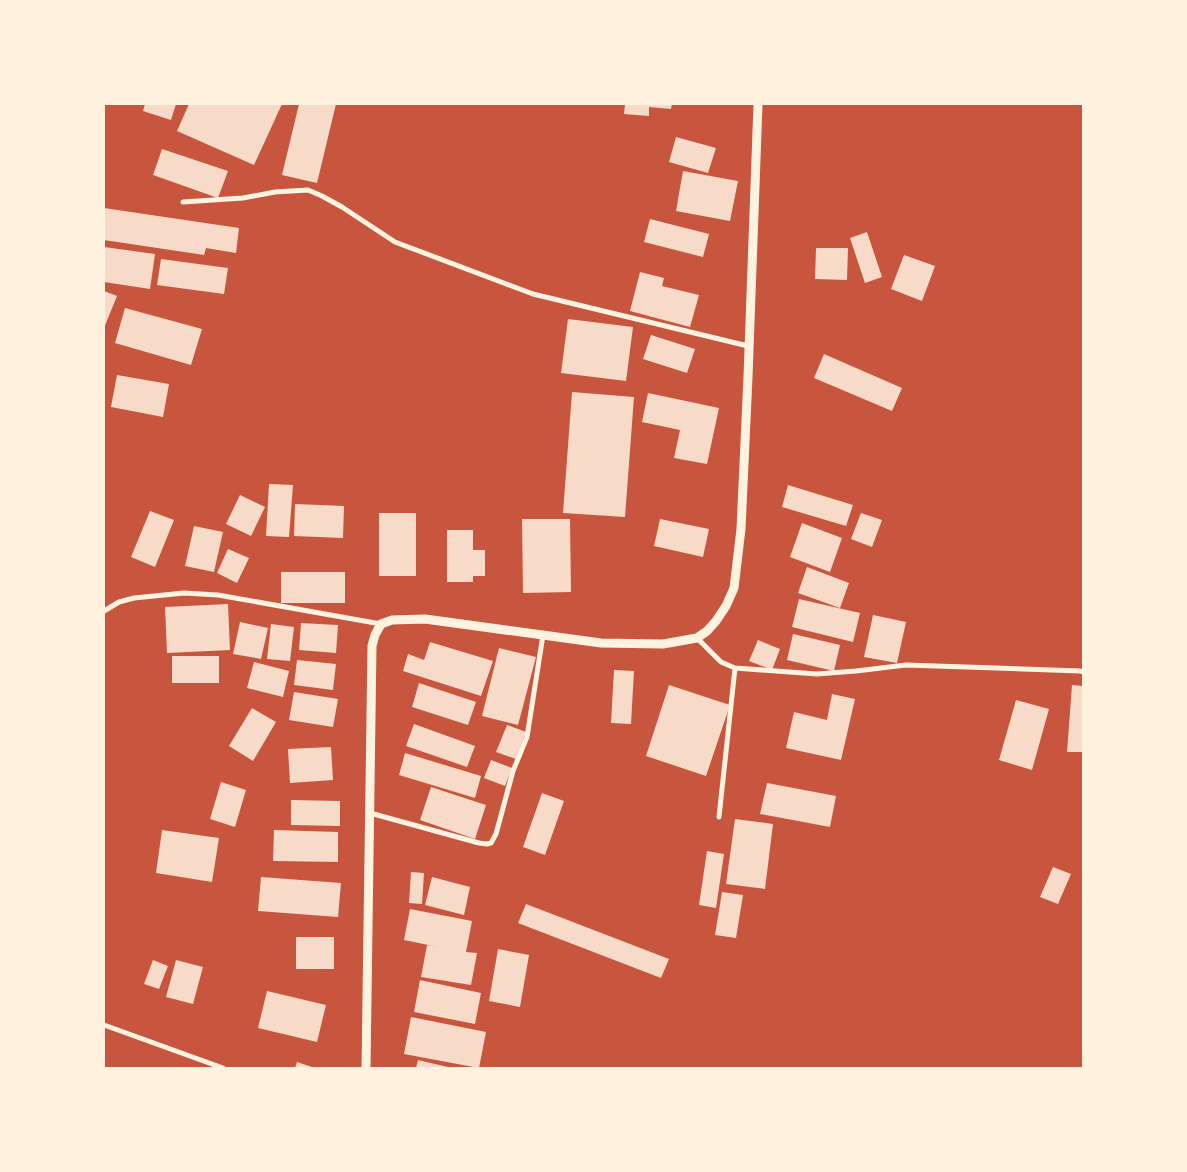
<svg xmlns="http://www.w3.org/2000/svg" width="1187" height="1172" font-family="Ubuntu,sans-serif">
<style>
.building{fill:#f7dbc8}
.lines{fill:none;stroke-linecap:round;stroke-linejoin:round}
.minor{stroke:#fff3e0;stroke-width:5}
.tertiary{stroke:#fff3e0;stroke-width:9}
</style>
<rect width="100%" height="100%" fill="#c8553d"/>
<path class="building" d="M145,104H176L171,120L143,111Z
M189,104H282L254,165L177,131Z
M299,104H336L317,183L282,175Z
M625,104H672L671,109L649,107V116L624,114Z
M676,137L716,148L708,173L669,162Z
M162,149L228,171L218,198L153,175Z
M683,171L738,181L730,221L676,211Z
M104,208L239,228L236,253L206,248L204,255L104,240Z
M650,219L709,234L703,257L644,242Z
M867,232L882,277L865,283L850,238Z
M104,247L155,254L150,289L104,282Z
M816,248H848L847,280L815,279Z
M904,255L935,266L922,301L891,289Z
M161,259L228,268L224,294L157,285Z
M640,272L664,278L662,286L699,295L690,327L630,311Z
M104,291L117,296L104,328Z
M125,308L202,329L191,365L115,343Z
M568,319L633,327L626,381L561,373Z
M651,335L695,349L687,373L643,359Z
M824,354L902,388L892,411L814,378Z
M117,375L169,384L163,417L111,407Z
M572,392L634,397L625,517L563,513Z
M648,393L719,408L707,464L674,458L680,430L642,422Z
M269,484L293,485L289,537L266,536Z
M788,485L853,505L846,526L782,507Z
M240,495L265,507L251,536L226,524Z
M295,504L344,506L343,538L294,536Z
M150,511L174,520L155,567L131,557Z
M379,513H416V576H379Z
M861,513L882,520L872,547L851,539Z
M522,519H570L571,592L523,593Z
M660,519L709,529L703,557L654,546Z
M802,523L842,538L830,572L790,557Z
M194,526L223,532L214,572L185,566Z
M447,530H473V550H485V576H473V582H447Z
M228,549L249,558L237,583L217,573Z
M807,567L849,583L840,608L798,593Z
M281,572H345V603H281Z
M799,599L860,613L853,642L792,627Z
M228,604L230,650L167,653L165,607Z
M873,615L906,622L897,663L864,657Z
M240,622L268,628L261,659L233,654Z
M301,623L338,625L336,653L299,650Z
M271,624L294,627L290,661L267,659Z
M793,634L840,645L834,671L787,660Z
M758,640L780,649L772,670L749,661Z
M430,642L493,661L481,696L403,671L408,654L424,660Z
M499,648L536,657L518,725L482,716Z
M172,656H219V683H172Z
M297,660L336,664L333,690L294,685Z
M254,662L289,671L283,697L247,688Z
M614,670L634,671L631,724L611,723Z
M419,683L476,702L468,725L412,707Z
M669,685L730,705L706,776L646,756Z
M1072,685L1083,686V752H1067Z
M294,692L338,699L333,727L289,720Z
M832,694L855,699L841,760L786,748L794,712L827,720Z
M1016,700L1049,709L1032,770L999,760Z
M252,708L276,722L253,761L229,746Z
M414,724L475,746L467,767L406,746Z
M507,725L526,732L516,759L496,752Z
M331,747L333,780L290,783L288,749Z
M405,753L481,776L475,798L399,775Z
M491,760L512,768L505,786L484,778Z
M221,782L246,790L235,827L210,819Z
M767,783L836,796L830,827L760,814Z
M431,787L486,805L475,839L420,820Z
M542,793L564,801L545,855L523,847Z
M291,800L340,801V826L291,825Z
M735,819L773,824L765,889L726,884Z
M162,830L219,838L212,882L156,873Z
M274,830L338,832V862L273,861Z
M707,851L724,854L716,908L699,905Z
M1053,867L1071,874L1058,904L1040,897Z
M411,872L424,873L422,904L409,903Z
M261,877L341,883L338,917L258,911Z
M432,877L470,887L464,915L425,905Z
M722,892L743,895L736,938L715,935Z
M526,904L669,959L661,978L518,923Z
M410,909L472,921L466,952L477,953L471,985L421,977L427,945L438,947L404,940Z
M296,937H334V969H296Z
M498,949L529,955L520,1007L489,1001Z
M153,960L168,966L159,989L144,984Z
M176,960L203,967L193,1004L166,997Z
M420,980L481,993L475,1024L414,1012Z
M267,991L326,1005L317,1042L258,1028Z
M411,1017L486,1032L479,1068L404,1054Z
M418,1060L448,1067V1068H416Z
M297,1062L315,1068H295Z"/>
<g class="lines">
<path class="minor" d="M183,202L243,198L275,192L308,190L322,196L342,207L395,242L533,294L748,346
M104,611L119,602L134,598L184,593L218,595L381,624
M697,638L721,662L735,668L817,674L856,671L906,665L1080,671L1083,672
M370,813L479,843L487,844L491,843L496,834L513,771L527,737L543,635
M719,817L735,668
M104,1025L223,1068"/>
<path class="tertiary" d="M366,1068L372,646L375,635L381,624L392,620L425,619L601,643L663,644L697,638L707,631L716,621L726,606L734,588L741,529L748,377L758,104"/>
</g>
<rect width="1187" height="1172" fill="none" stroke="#fff3e0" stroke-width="210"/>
</svg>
